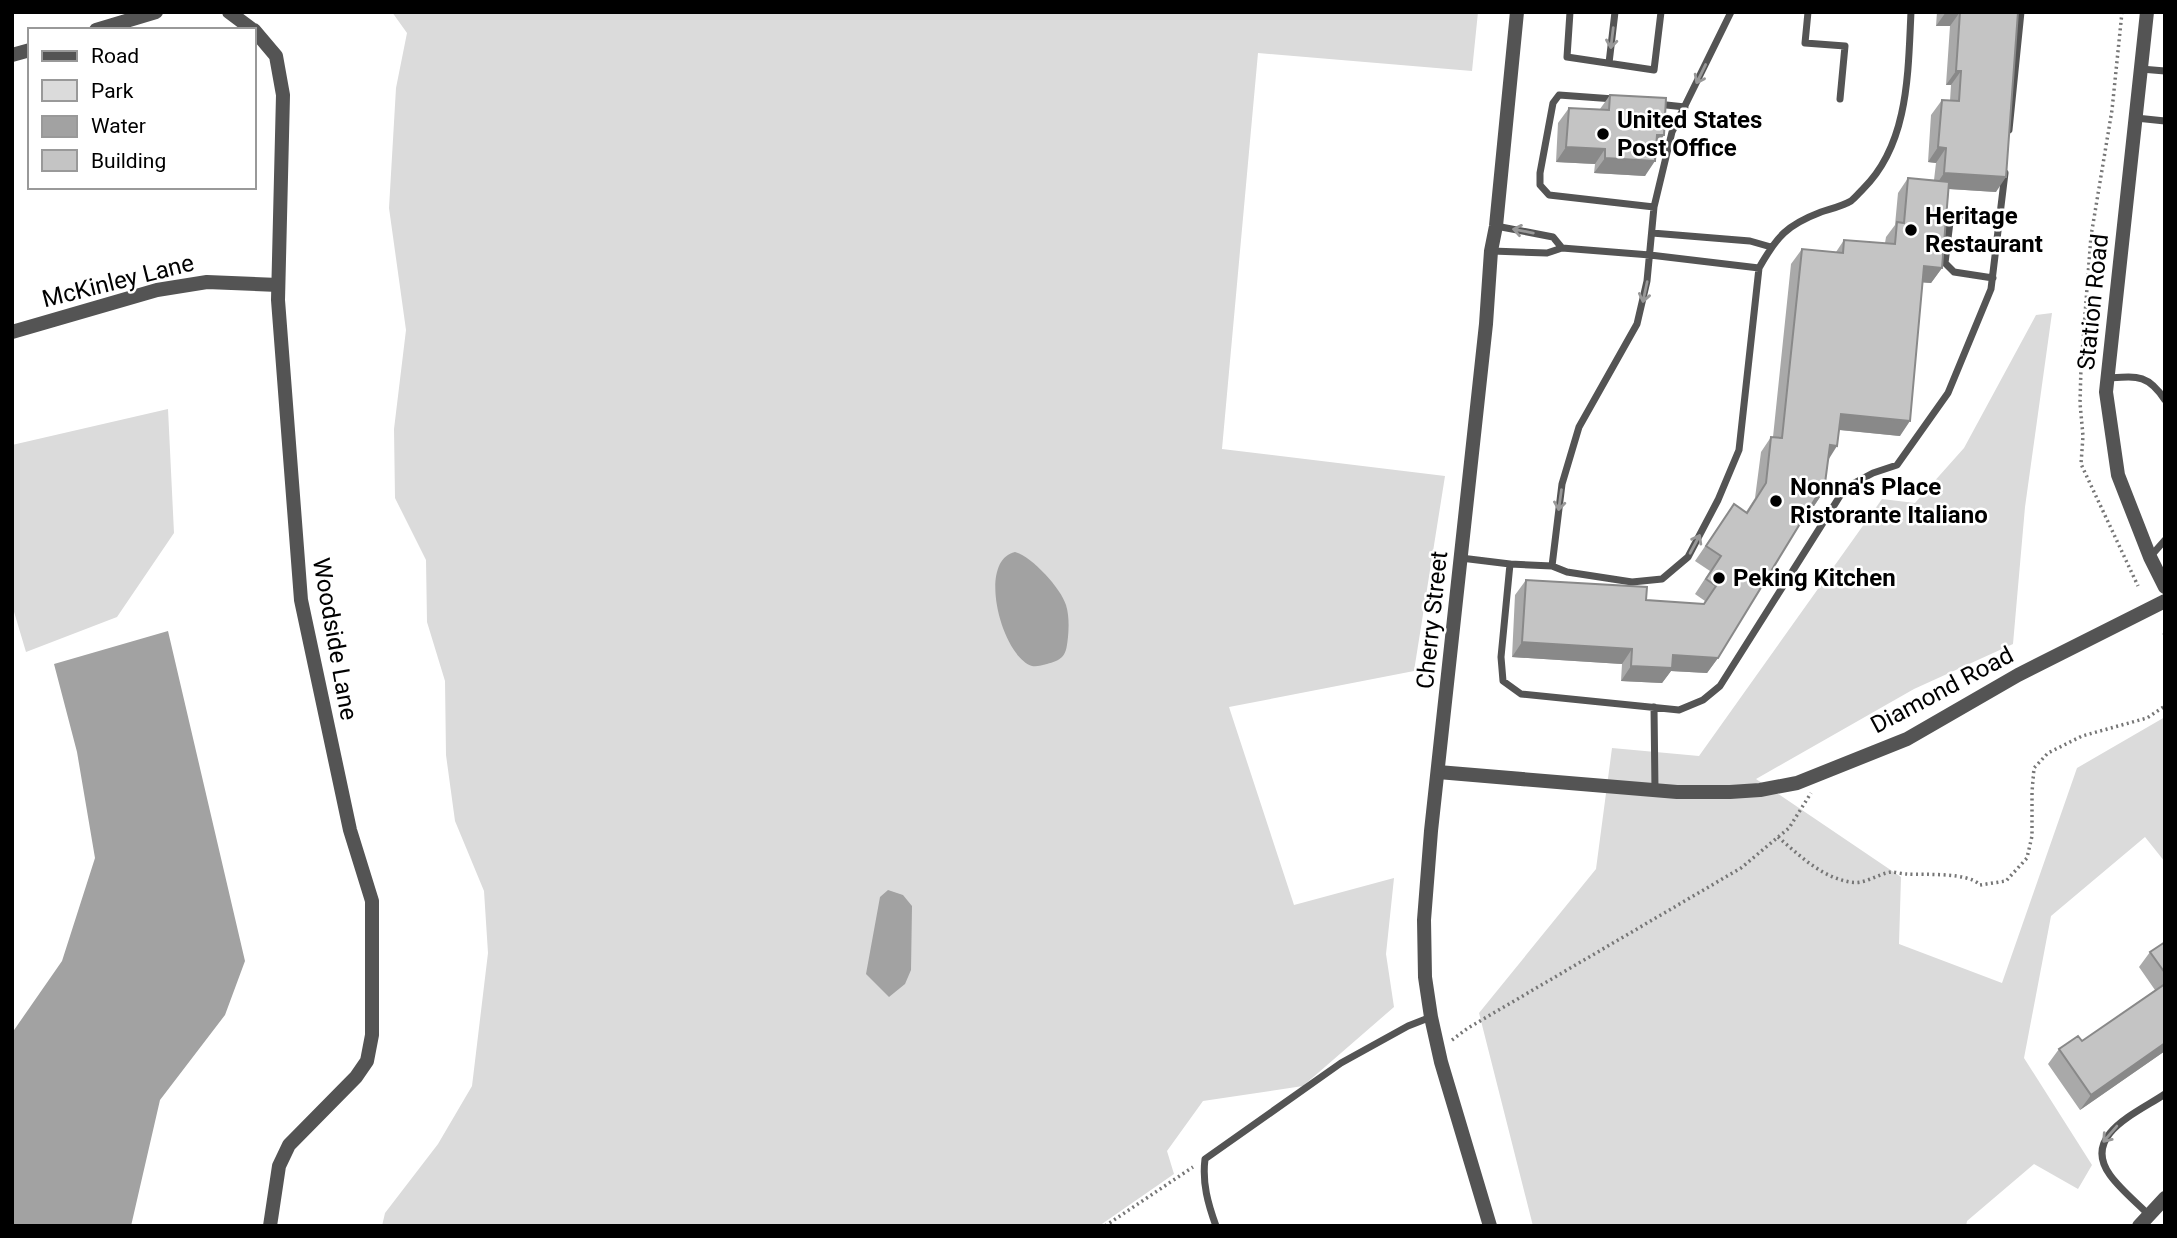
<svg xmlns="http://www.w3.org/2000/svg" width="2177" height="1238" font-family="Roboto,sans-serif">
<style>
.green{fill:#dbdbdb}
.water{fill:#a2a2a2}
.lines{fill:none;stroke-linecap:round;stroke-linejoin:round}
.path{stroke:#767676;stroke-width:3.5;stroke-dasharray:2 3.5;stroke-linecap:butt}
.service{stroke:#545454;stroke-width:7}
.minor{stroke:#545454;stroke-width:14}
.tertiary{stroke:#545454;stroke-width:14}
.wall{fill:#a9a9a9}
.shaded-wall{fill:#898989}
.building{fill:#c4c4c4;stroke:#898989;stroke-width:2}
.oneway{stroke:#989898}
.poi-dot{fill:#000;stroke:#fff;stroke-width:2.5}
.labels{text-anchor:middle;stroke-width:5;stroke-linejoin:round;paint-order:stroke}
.poi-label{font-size:24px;font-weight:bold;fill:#000;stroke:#fff;text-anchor:start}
.street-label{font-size:24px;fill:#000;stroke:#fff}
</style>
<rect width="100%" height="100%" fill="#fff"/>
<path class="green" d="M392,12H1478L1472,71L1258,53L1222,449L1445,476L1414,671L1229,707L1294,905L1394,878L1386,954L1394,1007L1303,1086L1203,1101L1167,1151L1174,1174L1099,1226H382L385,1213L438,1144L472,1086L488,953L484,891L455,821L446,755L445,681L427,622L426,560L395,498L394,429L406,330L389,208L396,88L407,33Z
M2052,313L2025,507L2013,644L1914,689L1756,779L1901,877L1899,944L2002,983L2077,768L2165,717V862L2145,837L2051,916L2024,1058L2092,1165L2078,1189L2034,1164L1967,1221L1966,1226H1533L1479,1013L1596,869L1612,748L1699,756L1882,499L1915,503L1964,448L2036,315Z
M168,409L174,533L117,617L26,652L12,605V445Z"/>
<path class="water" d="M1015,552C1031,556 1061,588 1066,605C1069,615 1069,626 1068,637C1067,644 1067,652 1062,657C1058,661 1053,662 1047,664C1042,665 1037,667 1032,666C1002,657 976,561 1015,552Z
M168,631L245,961L225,1015L160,1100L131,1226H12V1033L62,961L95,858L77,752L54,664Z
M888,890L903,895L912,906L911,970L905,984L889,997L866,974L880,897Z"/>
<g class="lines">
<path class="path" d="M2122,12L2112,110L2091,236L2081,367L2080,403L2083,436L2081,464L2138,586
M2164,633L2165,635
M1778,837C1799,855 1821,877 1850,882C1865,885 1877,874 1891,872C1896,872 1902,874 1907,874C1925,875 1968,872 1980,885L2006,881L2027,858L2032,836V792L2034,768L2048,753L2082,736L2147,718L2165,706
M1452,1040L1468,1028L1741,868L1789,828L1811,793
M1105,1226L1193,1167"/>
<path class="service" d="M1570,12L1567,57L1654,70L1661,12
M1731,12L1672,132L1654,207L1647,281L1637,324L1579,427L1562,484L1552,566L1567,572L1632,582L1662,579L1688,557L1718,500L1739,450L1759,268C1777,236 1787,225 1821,212C1830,209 1843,206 1851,201C1855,198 1859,193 1863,189C1909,144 1908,72 1911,12
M1808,12L1805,43L1845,46L1840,99
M1609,63L1615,12
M2141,69L2165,71
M1614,99L1559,95L1553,103L1540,173V185L1549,195L1654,207
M1657,104L1685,107
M2136,118L2165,121
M2009,130L2021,12
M1652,233L1750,241L1771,247
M1562,248L1650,255L1759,268
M1492,251L1547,253L1562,248L1553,237L1496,226
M1993,278L1954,272L1945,263L1950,222L1955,215L2001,218
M2108,378C2137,376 2148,374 2165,400
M2150,557L2165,540
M1461,558L1510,564L1501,657L1503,681L1521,694L1679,710L1703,700L1720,686L1845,488L1873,473L1897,465L1948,393L1991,289L2005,173
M1510,564L1552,566
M1654,707L1655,790
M2148,1214C2136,1202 2120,1189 2110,1175C2081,1135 2137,1113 2165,1094
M1216,1226C1208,1204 1202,1183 1205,1159L1341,1063L1408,1026L1431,1017"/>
<path class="minor" d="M229,12L253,30
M96,30L156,12
M254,30L276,56L283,95L278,300L301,600L350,830L372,901V1035L367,1061L356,1077L289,1145L279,1166L270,1226
M12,55L30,50
M12,332L157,290L207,282L278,285
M1438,772L1677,792H1730L1760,790L1797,783L1907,739L2018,675L2165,601
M2139,1226L2165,1198"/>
<path class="tertiary" d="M2147,12L2106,392L2118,475L2150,557L2165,587
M1490,1226L1441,1062L1431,1017L1425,977L1424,920L1431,831L1486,324L1491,251L1496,226L1517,12"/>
</g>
<path class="wall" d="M1937,12H2018L1996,192L1949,189L1942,268L1931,283L1923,282L1900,436L1839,430L1828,460L1824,491L1814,506H1810L1718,658L1707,673L1671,671L1662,683L1621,681L1622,664L1512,657L1515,595L1526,580L1646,600L1703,604L1705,601L1695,594L1710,571L1695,561L1734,504L1746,512L1755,498L1761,452L1771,437H1773L1791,264L1802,249L1836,252L1844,240L1885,243L1886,237L1895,225L1898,193L1908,178L1934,180L1936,163L1928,162L1931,115L1942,100L1950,101L1951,85H1946L1950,26H1936Z
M1610,95L1664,135L1656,147L1645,176L1594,173L1595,164L1556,162L1558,123L1569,108L1600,109Z
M2165,942V1051L2080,1110L2048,1064L2059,1049L2082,1041L2155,990L2139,967L2150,952Z"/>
<path class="shaded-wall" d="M1946,12H1960L1950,26H1936Z
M1956,71H1961L1951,85H1946Z
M1657,135H1664L1654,151Z
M1566,147L1605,149L1595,164L1556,162Z
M1938,147L1946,148L1936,163L1928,162Z
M1605,158L1655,161L1645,176L1594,173Z
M1944,173L2006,177L1996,192L1934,188Z
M1924,266L1942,268L1931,283L1914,282Z
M1841,414L1910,421L1900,436L1831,429Z
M1830,445L1837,446L1827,462Z
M1820,491H1824L1814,506H1809Z
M1522,642L1632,649L1622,664L1512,657Z
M1673,655L1718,658L1707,673L1671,671L1662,683L1621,681L1631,666Z
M2165,1043V1051L2080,1110L2091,1095Z"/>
<path class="building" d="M1960,12H2018L2006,177L1944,173L1946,148L1938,147L1942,100L1959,101L1961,71H1956Z
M1610,95L1666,98L1664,135H1657L1655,161L1605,158V149L1566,147L1569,108L1609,110Z
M1908,178L1949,182L1942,268L1924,266L1910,421L1841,414L1837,446L1830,445L1824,491H1820L1718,658L1673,655L1672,668L1631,666L1632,649L1522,642L1526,580L1647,587L1646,600L1704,604L1716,586L1706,579L1721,556L1706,546L1734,504L1747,513L1766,483L1771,437L1782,438L1802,249L1843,253L1844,240L1895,244L1897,222L1904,223Z
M2165,942V973L2150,952Z
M2165,984V1043L2091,1095L2059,1049L2078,1036L2082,1041Z"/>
<defs><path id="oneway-shaft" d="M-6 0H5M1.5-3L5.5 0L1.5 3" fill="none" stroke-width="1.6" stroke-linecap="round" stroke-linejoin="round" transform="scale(1.75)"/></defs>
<g class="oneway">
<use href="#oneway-shaft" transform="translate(1612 38) rotate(97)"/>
<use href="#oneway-shaft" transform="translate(1701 74) rotate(116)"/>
<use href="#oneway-shaft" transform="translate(1523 231) rotate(-169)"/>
<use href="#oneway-shaft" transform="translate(1645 292) rotate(102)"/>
<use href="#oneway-shaft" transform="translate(1560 500) rotate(98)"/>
<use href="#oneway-shaft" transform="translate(1695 544) rotate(-62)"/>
<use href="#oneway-shaft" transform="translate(2110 1134) rotate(131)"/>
</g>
<g class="poi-dot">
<circle cx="1603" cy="134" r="7"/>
<circle cx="1911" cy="230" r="7"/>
<circle cx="1776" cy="501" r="7"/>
<circle cx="1719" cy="578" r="7"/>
</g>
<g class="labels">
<g class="poi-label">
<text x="1617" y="128">United States<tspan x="1617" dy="28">Post Office</tspan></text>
<text x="1925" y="224">Heritage<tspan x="1925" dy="28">Restaurant</tspan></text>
<text x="1790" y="495">Nonna's Place<tspan x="1790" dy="28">Ristorante Italiano</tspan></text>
<text x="1733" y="586">Peking Kitchen</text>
</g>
<g class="street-label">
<text transform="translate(118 281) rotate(-14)" y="8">McKinley Lane</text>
<text transform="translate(2093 302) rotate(-84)" y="8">Station Road</text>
<text transform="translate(1432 620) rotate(-84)" y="8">Cherry Street</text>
<text transform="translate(335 639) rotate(80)" y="8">Woodside Lane</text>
<text transform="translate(1942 690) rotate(-28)" y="8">Diamond Road</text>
</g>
</g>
<rect width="2177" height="1238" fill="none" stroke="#000000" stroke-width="28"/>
<rect x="28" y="28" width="228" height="161" fill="#ffffff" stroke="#999999" stroke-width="2"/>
<rect x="42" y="51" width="35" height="10" fill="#545454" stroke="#999999" stroke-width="2"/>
<text x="91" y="63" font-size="21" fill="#000000">Road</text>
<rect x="42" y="80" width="35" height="21" fill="#dbdbdb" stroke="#999999" stroke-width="2"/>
<text x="91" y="98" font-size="21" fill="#000000">Park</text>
<rect x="42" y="116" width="35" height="21" fill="#a2a2a2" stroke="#999999" stroke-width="2"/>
<text x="91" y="133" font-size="21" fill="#000000">Water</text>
<rect x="42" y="150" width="35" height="21" fill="#c4c4c4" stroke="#999999" stroke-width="2"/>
<text x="91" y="168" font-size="21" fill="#000000">Building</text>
</svg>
